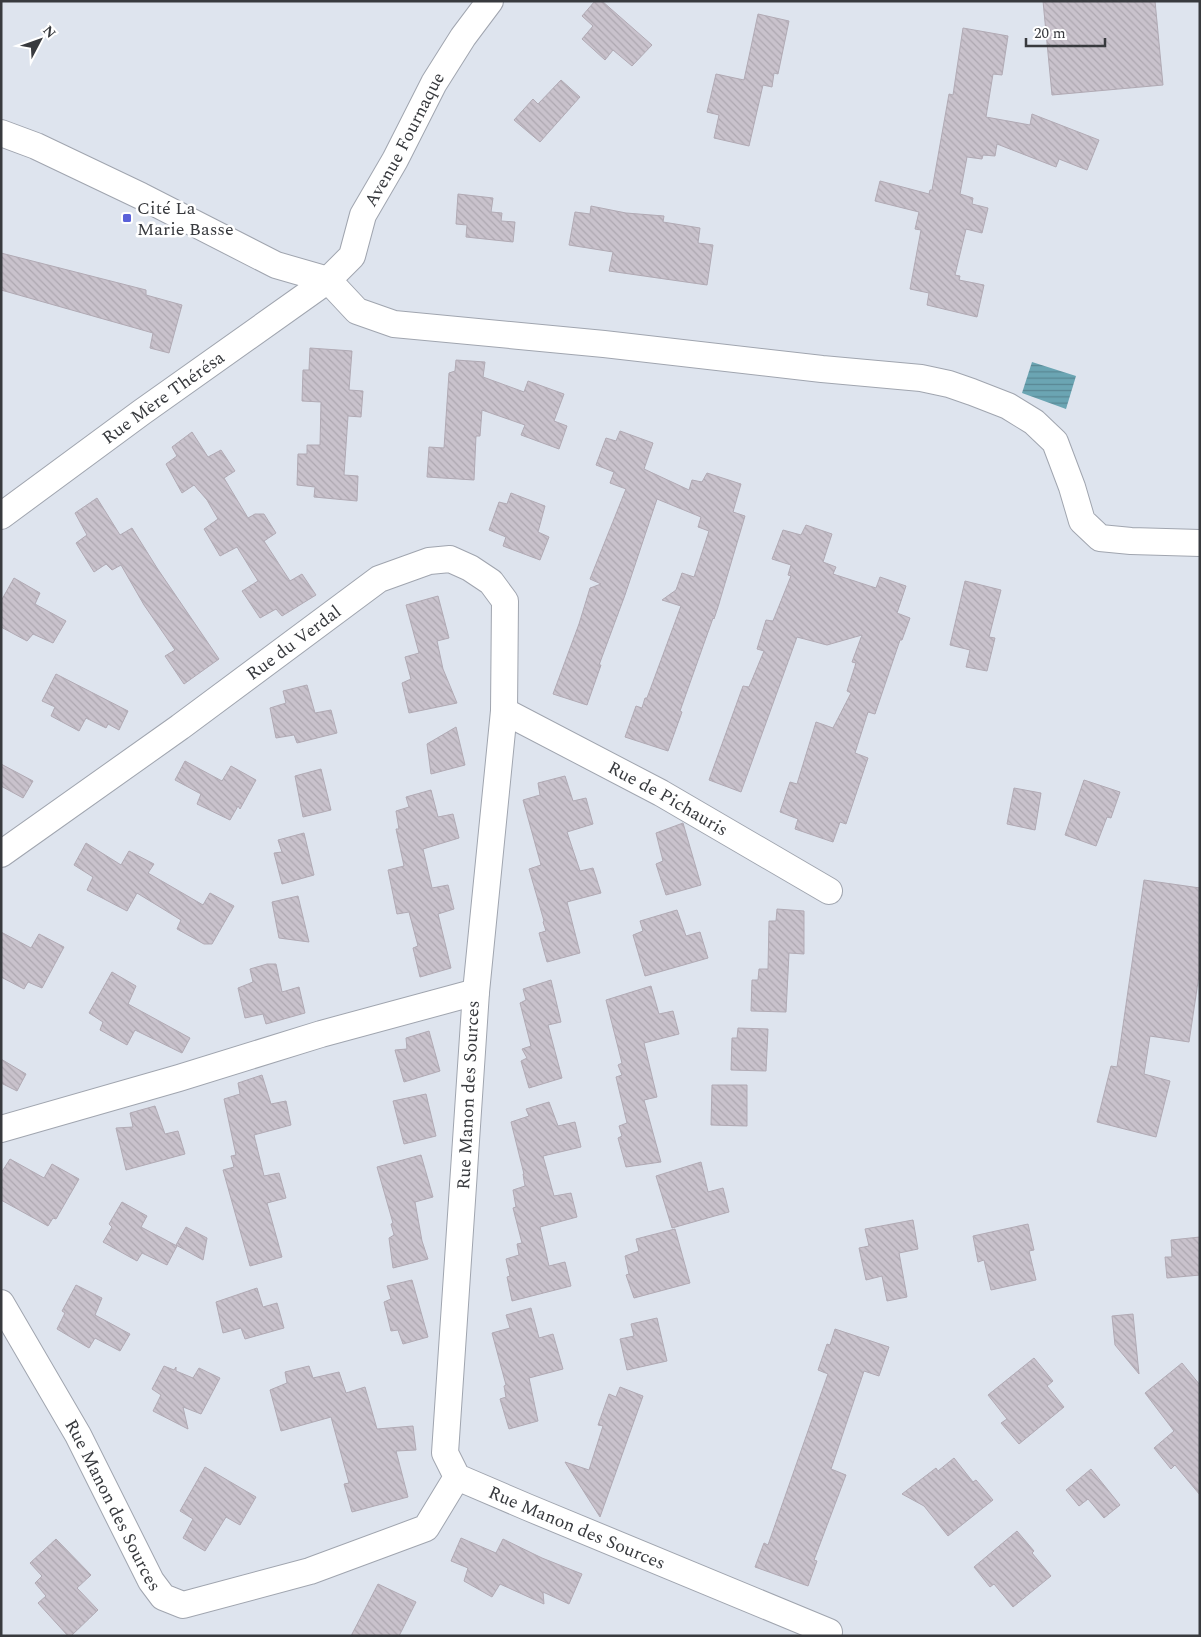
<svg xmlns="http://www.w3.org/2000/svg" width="1201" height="1637" font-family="Spectral,serif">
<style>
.water{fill:url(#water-rules)}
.building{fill:url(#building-back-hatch);stroke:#b1aab4}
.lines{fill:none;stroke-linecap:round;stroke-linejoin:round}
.minor-casing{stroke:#a0a5af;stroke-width:28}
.minor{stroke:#fff;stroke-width:26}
.poi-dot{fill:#5a61d9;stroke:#fff;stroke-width:2}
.labels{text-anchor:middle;stroke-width:5;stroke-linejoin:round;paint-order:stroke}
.street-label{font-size:18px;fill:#383a3e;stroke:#fff}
.poi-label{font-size:18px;fill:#383a3e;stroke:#fff;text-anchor:start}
</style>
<defs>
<pattern id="water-rules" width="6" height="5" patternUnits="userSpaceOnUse" patternTransform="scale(1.25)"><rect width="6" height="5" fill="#6ba5b3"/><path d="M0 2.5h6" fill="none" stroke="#598793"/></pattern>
<pattern id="building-back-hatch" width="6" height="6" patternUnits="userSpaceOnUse" patternTransform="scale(1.25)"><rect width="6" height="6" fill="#c9c2cc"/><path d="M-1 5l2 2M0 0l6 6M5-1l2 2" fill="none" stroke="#ada7b0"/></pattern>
</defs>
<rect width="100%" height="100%" fill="#dee4ee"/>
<path class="water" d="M1032,362L1076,376L1066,409L1022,393Z"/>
<path class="building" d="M595,1H602L652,45L632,66L613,50L605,60L582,39L593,26L582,16Z
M1043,1H1155L1163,85L1052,95Z
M758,14L789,21L778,74L774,73L772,87L763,85L749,146L714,138L719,115L707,112L716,74L744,80Z
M963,28L1008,36L1002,75L993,74L986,117L1030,125L1032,114L1099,140L1087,170L1059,159L1056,167L997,144L995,156L983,155L982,159L967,157L960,194L973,198L972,204L988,208L982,233L966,229L955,275L960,276L959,280L984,285L977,317L927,305L929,293L910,289L921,230L915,229L919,212L875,201L880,181L929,194L930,190H932L949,94L953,95Z
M561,80L580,97L540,142L514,120L533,99L538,104Z
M458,194L493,198L491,212L502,213L501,221L515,222L513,242L466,237L467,225L456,224Z
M591,206L626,213L664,216L663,222L700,228L698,243L713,245L707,285L609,271L613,252L569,245L575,212L590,214Z
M1,253L146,290V295L182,305L169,353L150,348L153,333L1,290Z
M310,348L352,351L349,390L363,391L361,417L348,416L344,475L358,476L357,501L314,497L315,487L297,485L298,454H307V445H320L321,402L302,401L303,370H309Z
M456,360L485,362L483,377L524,392L528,381L564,394L554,421L567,426L559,449L521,435L525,425L482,410L480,436H476L474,480L427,477L429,447L444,448L449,373L455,371Z
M620,431L653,443L644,469L689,490L692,480L702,482L707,473L741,484L733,512L745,516L718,607L714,619L713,618L680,711L682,712L668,751L625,737L636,706L642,708L645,698H647L681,606L662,600L676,590L682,573L694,577L709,531L698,527L701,517L657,499L625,595L599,665H601L587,705L553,694L579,624L590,588L601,584L590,579L626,489L610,483L614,472L596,465L606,438L616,441Z
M192,432L208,457L221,450L235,471L224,478L248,518L255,514H264L276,533L264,541L290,581L302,574L316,595L282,616L276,609L260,618L242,591L258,581L237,547L220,556L204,529L218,519L207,500L194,485L182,493L166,464L177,456L172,447Z
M511,493L545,506L538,532L549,537L540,560L503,546L506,537L489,530L499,502L507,504Z
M97,498L120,535L132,528L157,568L219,659L184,684L165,656L175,650L144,605L121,565L112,570L106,564L94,572L76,543L87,535L75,513Z
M806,525L832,534L823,562L836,567L833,574L876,588L880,577L906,586L897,613L910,618L902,640H900L875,714L868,712L855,753L868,758L846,824L840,822L833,842L795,829L798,819L780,812L790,782L797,784L816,722L833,728L851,693L847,691L856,663L852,662L862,635L827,645L797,637L741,792L709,780L743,686L749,687L764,651L757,649L766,620L773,621L791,576L788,575L791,565L772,559L783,530L801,535Z
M14,578L40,593L35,604L66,621L53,643L33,634L27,641L1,627V601Z
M965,581L1001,590L989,637L995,638L987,671L966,667L970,650L950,645Z
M438,596L449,638L437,641L443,669L457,703L409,713L402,683L411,679L405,657L419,653L406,605Z
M56,674L128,711L119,730L108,724L106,728L86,718L79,731L51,716L55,707L42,701Z
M307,685L315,713L331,710L337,733L297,743L294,735L276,738L270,708L286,703L283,691Z
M456,727L465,765L431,774L427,744Z
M185,761L222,781L231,766L256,780L240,809L238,806L230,820L197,804L201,794L175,780Z
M1,764L33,781L23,798L1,786Z
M321,769L331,810L303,817L295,776Z
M565,776L573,801L586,798L593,824L567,832L580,871L593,868L601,893L567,902L580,953L547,962L539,933L546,931L543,922L544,921L529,869L541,865L523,800L540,795L538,783Z
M1084,780L1120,792L1111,818L1107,817L1096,846L1065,835Z
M1014,788L1041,793L1035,830L1007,824Z
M431,790L438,817L453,814L459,838L423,849L432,888L448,885L454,909L438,914L451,968L420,977L413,948L418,946L409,912L397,914L388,870L404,866L396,829H399L396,811L409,807L406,797Z
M683,823L701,885L666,895L656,864L663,861L656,833Z
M304,833L314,875L282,884L274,853L282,852L278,840Z
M86,843L121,865L129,851L154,864L148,873L203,905L210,893L234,906L212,944H204L177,929L181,920L137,893L127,911L87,890L93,877L74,865Z
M1144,880L1200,888V969L1189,1042L1150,1036L1144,1074L1170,1081L1156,1137L1097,1122L1111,1066L1117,1067Z
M298,896L309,942L279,938L272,902Z
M777,909L804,911V954L789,953L786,1012L751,1011L752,980H758L759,969H768L769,921H776Z
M677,910L686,936L700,932L708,958L645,976L633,935L643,931L640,921Z
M1,932L31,948L39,934L64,947L42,988L28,982L24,989L1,977Z
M267,964H276L282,992L299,987L305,1013L266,1024L263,1014L245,1018L238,988L253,982L250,969Z
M112,972L136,986L128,1004L190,1038L182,1053L135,1030L127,1045L100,1030L103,1022L89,1013Z
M551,980L561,1022L548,1025L562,1078L529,1088L521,1061L527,1058L522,1049L531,1046L520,1003L526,1000L523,989Z
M651,986L659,1014L673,1011L679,1034L644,1043L657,1097L644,1100L661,1162L626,1167L618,1138L622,1136L619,1126L627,1123L616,1077L622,1075L618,1065L622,1063L606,1000Z
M738,1028L768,1029L766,1071L731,1070L732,1038H737Z
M429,1031L440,1071L404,1082L395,1050L407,1049L406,1038Z
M1,1059L26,1074L17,1091L1,1083Z
M262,1075L271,1104L286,1101L291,1125L254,1135L264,1176L279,1173L286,1198L267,1203L282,1257L250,1266L223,1170L234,1167L231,1156L236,1155L224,1099L240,1094L238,1083Z
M712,1085H747V1126L711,1125Z
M426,1094L436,1136L404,1144L393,1101Z
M549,1102L558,1126L575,1122L581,1147L543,1156L554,1196L571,1193L577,1217L540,1227L549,1266L565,1262L571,1286L512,1301L507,1277L510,1276L506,1259L519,1255L517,1244L522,1243L513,1208L516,1207L513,1190L525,1186L523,1174H524L511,1122L529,1116L526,1109Z
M155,1106L165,1134L178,1131L185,1154L126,1170L116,1128L133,1127L130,1113Z
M421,1155L433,1197L415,1202L422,1241L428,1259L393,1268L389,1238L394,1235L391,1224L393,1223L377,1167Z
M10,1159L44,1178L52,1164L79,1179L56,1219L53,1218L48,1226L1,1200V1173Z
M701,1162L708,1192L723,1188L729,1212L672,1228L656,1176Z
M122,1202L147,1216L141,1227L177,1246L167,1265L142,1253L137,1261L103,1242L112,1227L109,1224Z
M913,1220L918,1249L899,1253L907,1297L887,1301L882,1276L866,1280L859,1248L869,1246L865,1229Z
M1028,1224L1034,1250L1029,1251L1036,1280L991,1290L984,1260L978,1262L973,1236Z
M186,1227L207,1238L203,1260L176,1245Z
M675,1229L690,1283L634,1298L626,1275L629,1274L625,1256L639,1251L636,1239Z
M1200,1237V1275L1167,1278L1165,1257H1172L1171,1240Z
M412,1280L428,1337L403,1344L398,1330L391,1331L384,1302L391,1299L387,1286Z
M76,1285L102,1298L95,1315L130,1334L120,1351L95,1338L89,1348L57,1329L65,1313L62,1311Z
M257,1288L263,1307L277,1303L284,1328L245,1339L241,1328L223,1333L216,1302Z
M531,1308L539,1338L553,1334L563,1369L529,1378L538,1421L509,1429L500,1399L506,1397L504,1386L506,1385L492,1333L510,1328L506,1315Z
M1133,1314L1139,1374L1115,1345L1112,1316Z
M657,1318L667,1361L627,1370L620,1339L634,1336L631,1324Z
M835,1329L889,1347L879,1376L864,1371L831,1469L846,1475L814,1560L817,1561L808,1586L755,1567L764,1543L768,1545L828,1374L818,1370L827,1344L830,1345Z
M1034,1358L1053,1381L1047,1386L1064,1407L1019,1444L1001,1423L1007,1419L988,1395Z
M1182,1363L1200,1385V1495L1175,1465L1171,1469L1154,1448L1174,1431L1145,1393Z
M164,1366L174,1370L176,1367V1371L193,1378L199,1368L220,1378L201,1414L183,1407L188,1429L153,1411L161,1395L152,1389Z
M309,1366L313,1378L339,1372L346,1393L365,1387L377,1429L413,1426L416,1450L396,1451L408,1497L352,1512L344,1484L349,1483L331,1417L281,1431L270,1390L287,1383L285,1372Z
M620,1387L643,1396L600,1517L565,1462L589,1470L603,1426L598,1425L609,1394L616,1397Z
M954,1458L973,1482L976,1480L993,1500L948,1536L924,1506L902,1494L936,1468L938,1471Z
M205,1467L256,1497L240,1525L226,1517L205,1551L183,1538L193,1519L180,1511Z
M1091,1469L1120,1505L1104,1518L1088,1499L1079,1506L1066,1490Z
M1017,1531L1034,1551L1032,1553L1051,1576L1013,1607L994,1584L990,1587L974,1567Z
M461,1538L496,1553L503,1539L542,1558L582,1574L569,1604L543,1592L544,1604L500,1584L492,1597L464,1581L468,1568L451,1561Z
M56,1539L91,1575L77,1588L98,1610L71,1636H68L38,1603L46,1596L35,1583L42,1576L30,1563Z
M378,1584L416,1602L399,1636H351Z"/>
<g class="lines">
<g class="minor-casing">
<g id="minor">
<path d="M1,133L36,146L141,196L276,265L328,280L357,311L394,324L604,344L822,369L921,378L949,384L972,392L1008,406L1034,422L1055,442L1072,487L1082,521L1100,538L1131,541L1200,543"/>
<path id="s1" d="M1,516L142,412L328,280L352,256L363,215L395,160L434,83L463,37L490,1"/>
<path id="s2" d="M504,711L661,793L829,891"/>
<path id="s3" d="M1,854L180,727L379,579L429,561L450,559L470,568L491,582L505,601L504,711L476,992L445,1453L457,1477L527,1507L829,1632"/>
<path d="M1,1129L179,1078L321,1034L476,992"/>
<path id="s4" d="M1,1303L78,1435L151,1581L163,1597L183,1605L310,1571L426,1528L457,1477"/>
</g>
</g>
<use href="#minor" class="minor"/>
</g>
<rect class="poi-dot" x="122" y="213" width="10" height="10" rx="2.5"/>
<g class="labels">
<g class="street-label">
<text dy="6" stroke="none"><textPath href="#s1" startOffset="566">Avenue Fournaque</textPath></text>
<text dy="6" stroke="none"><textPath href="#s1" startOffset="201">Rue Mère Thérésa</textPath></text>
<text dy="6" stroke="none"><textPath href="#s3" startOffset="361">Rue du Verdal</textPath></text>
<text dy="6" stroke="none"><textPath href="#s2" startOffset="186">Rue de Pichauris</textPath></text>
<text transform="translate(468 1095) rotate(-87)" y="6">Rue Manon des Sources</text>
<text dy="6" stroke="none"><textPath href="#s4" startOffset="231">Rue Manon des Sources</textPath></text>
<text dy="6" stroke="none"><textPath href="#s3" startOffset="1624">Rue Manon des Sources</textPath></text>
</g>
<g class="poi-label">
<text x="137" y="214">Cité La<tspan x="137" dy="21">Marie Basse</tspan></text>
</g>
</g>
<rect width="1201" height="1637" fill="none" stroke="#383a3e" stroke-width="5"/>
<g transform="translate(40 40) rotate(49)" stroke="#ffffff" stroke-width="4" paint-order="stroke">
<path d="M0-4L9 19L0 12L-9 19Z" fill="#383a3e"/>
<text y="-8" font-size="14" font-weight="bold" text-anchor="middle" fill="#383a3e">N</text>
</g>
<path d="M1026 38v8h79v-8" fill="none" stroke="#383a3e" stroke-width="2.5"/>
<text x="1034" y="38" font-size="15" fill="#383a3e" stroke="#ffffff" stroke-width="4" paint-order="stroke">20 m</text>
</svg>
